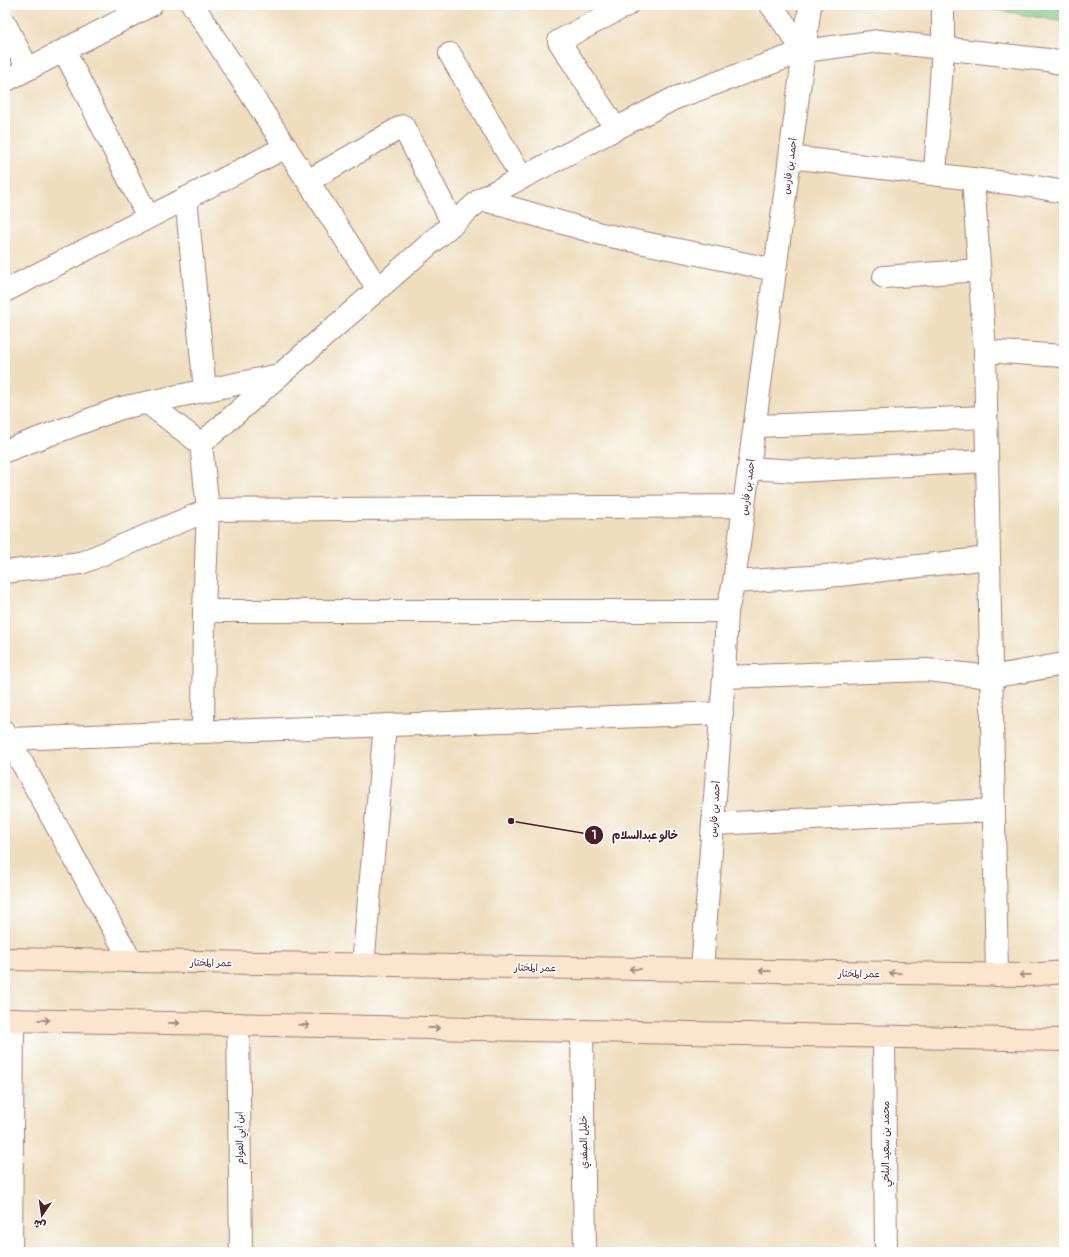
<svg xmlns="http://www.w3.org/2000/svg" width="1069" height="1257" font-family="Pangolin,'Playpen Sans Arabic',sans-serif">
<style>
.green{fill:#85ca84;stroke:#687458}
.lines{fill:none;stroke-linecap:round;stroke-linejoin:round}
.street-casing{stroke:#9c7e74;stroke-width:24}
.secondary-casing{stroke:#9c7e74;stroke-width:24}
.street{stroke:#fff;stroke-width:22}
.secondary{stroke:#fbe5cf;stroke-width:22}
.oneway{stroke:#a2827d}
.labels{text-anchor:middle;stroke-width:3.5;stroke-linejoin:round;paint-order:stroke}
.street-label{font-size:10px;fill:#4a1f2b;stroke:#fff}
.leader{fill:none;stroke:#4a1f2b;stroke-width:1.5}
.callout-dot{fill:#4a1f2b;stroke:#fff;stroke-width:1.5}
.mark-label{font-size:12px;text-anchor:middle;font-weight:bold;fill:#fff}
.callout-label{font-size:11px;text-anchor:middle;font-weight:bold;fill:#4a1f2b;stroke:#fff;stroke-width:3.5;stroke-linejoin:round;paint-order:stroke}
</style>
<rect width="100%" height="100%" fill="#fff"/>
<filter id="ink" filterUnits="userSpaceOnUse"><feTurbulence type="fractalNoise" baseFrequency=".025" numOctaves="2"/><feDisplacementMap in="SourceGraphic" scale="8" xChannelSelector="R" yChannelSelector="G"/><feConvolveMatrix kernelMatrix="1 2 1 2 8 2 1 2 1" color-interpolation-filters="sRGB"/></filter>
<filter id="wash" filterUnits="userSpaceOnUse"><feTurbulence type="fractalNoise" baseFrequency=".012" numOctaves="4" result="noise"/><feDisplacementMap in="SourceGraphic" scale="16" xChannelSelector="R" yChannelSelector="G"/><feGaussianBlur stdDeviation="0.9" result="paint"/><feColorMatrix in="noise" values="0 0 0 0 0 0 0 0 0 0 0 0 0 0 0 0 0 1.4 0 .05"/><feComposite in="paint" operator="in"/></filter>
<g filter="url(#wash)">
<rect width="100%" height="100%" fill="#eedebe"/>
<path class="green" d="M975,5H1064V22L975,6Z"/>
</g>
<g filter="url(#ink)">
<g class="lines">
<g class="street-casing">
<path id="street" d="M193,5L378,289
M771,5L804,51
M5,24L28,69
M64,50L148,217
M450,54L522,178
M5,81L151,5
M616,129L559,41L627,5
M790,157L1031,186L1064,192
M935,174L943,48V5
M973,179L985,351L997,975
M308,181L403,126L453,224
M186,198L205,390
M481,199L601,234L775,270
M884,277L979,270
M5,291L286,147
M985,351L1064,356
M755,426L986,417
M201,444L481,199L673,99L804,51L879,41L1048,60L1064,64
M5,451L121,408L279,375
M749,468L796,471L987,461
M5,572L81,563L208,510L201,444L148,403
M734,582L839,575L989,558
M204,611H727
M724,677L927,670L991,677L1064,664
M5,732L131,961
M203,732L204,611L208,510L744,506
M9,739L722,713
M713,824L994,810
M363,965L385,725
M702,970L724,677L727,611L734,582L810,5
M238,1024L241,1252
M582,1031L585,1252
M884,1037L886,1252
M11,1252L13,1020"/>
</g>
<g class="secondary-casing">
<path id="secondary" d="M5,959L1029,975L1064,972
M5,1020L1064,1040"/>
</g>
<use href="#street" class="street"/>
<use href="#secondary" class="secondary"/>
</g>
<defs><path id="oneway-shaft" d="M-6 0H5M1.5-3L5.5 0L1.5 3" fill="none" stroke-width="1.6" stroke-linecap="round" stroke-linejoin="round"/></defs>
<g class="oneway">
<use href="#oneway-shaft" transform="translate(635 969) rotate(-179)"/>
<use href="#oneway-shaft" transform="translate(765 971) rotate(-179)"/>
<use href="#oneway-shaft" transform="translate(895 973) rotate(-179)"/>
<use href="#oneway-shaft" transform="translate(1025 975) rotate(179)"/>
<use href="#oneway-shaft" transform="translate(44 1020) rotate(1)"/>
<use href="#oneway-shaft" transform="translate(174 1023) rotate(1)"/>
<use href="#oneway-shaft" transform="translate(304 1025) rotate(1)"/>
<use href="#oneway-shaft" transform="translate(434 1028) rotate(1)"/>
</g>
</g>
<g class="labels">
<g class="street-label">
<text transform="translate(789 166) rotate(-82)" y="4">أحمد بن فارس</text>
<text transform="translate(747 487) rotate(-82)" y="4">أحمد بن فارس</text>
<text transform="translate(714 809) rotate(-86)" y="4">أحمد بن فارس</text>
<text transform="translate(211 962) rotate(1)" y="4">عمر المختار</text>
<text transform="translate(535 967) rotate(1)" y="4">عمر المختار</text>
<text transform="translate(859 973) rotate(1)" y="4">عمر المختار</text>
<text transform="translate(239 1138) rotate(-91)" y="4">ابن أبي العوام</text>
<text transform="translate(583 1142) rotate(-91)" y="4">خليل الصفدي</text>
<text transform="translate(885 1144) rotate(-90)" y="4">محمد بن سعيد البلخي</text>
</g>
</g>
<path class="leader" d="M511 821L594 835"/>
<g class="callout-dot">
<circle cx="511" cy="821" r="4"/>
<circle cx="594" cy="835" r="10"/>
</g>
<g class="mark-label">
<text x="594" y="839">1</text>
</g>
<g class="callout-label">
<text x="645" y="839">خالو عبدالسلام</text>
</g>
<rect width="1069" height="1257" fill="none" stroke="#fff" stroke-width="20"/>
<g transform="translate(42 1215) rotate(193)" stroke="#ffffff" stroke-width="3" paint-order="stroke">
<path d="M0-3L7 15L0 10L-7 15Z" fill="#4a1f2b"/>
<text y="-6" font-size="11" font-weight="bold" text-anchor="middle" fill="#4a1f2b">ش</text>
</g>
</svg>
